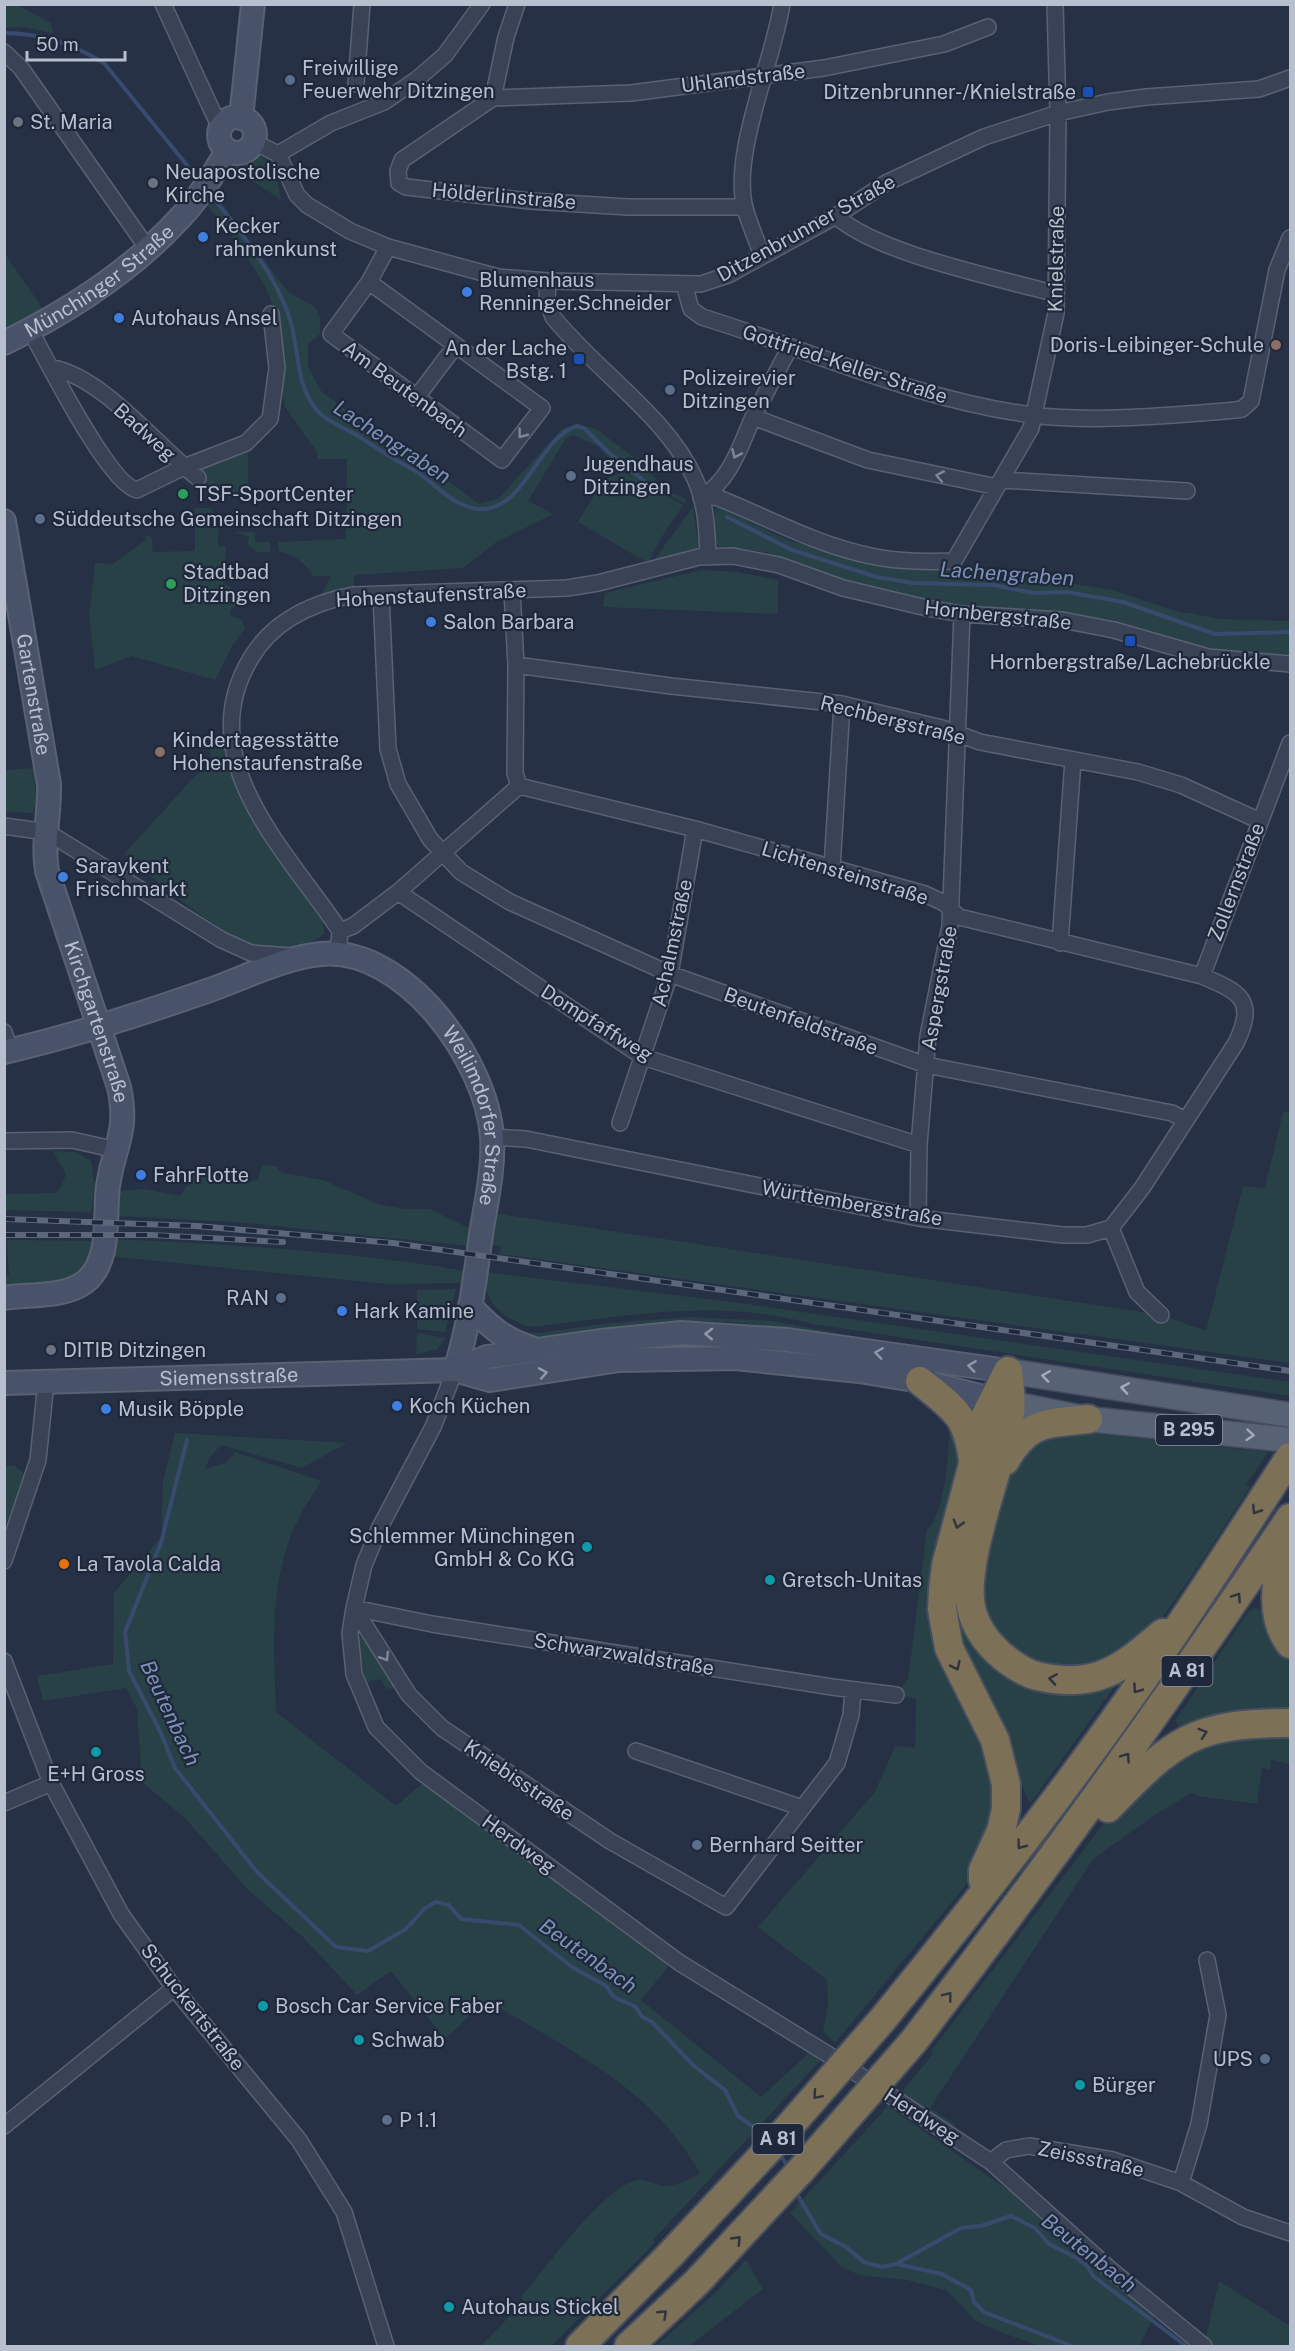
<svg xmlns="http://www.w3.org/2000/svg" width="1295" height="2351" font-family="'Public Sans',sans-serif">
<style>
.green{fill:#284147}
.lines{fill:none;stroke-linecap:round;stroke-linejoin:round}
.stream{stroke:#384a6e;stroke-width:4}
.street-casing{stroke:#596172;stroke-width:18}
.secondary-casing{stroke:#596172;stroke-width:26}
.primary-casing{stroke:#444c5e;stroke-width:27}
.highway-casing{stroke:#454e60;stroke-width:32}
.street{stroke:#3a4355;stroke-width:15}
.secondary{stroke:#485269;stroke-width:22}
.primary{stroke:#586275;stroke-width:24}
.highway{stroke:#7c7057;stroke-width:28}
.rail-casing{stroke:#5c677c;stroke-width:6}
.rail{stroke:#1f283b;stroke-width:4;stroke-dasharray:11;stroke-linecap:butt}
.highway-bridge-casing{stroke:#454e60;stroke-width:32;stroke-linecap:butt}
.highway-bridge{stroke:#7c7057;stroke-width:28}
.oneway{stroke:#7f8798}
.oneway2{stroke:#9199ab}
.oneway3{stroke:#a5acbc}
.oneway4{stroke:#2d333f}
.service-dot{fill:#5c6f8a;stroke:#1f283b;stroke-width:2}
.transit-dot{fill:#1a4fb4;stroke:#1f283b;stroke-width:2}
.worship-dot{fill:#6b7280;stroke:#1f283b;stroke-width:2}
.shop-dot{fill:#3f7fe0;stroke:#1f283b;stroke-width:2}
.education-dot{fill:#8d6e63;stroke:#1f283b;stroke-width:2}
.leisure-dot{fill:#2e9e5b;stroke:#1f283b;stroke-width:2}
.culture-dot{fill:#0f9aa8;stroke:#1f283b;stroke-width:2}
.food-dot{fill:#e8710a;stroke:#1f283b;stroke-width:2}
.labels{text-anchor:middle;stroke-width:4.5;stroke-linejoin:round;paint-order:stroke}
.shield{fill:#1f283b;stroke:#8a92a2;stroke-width:1.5}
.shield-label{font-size:18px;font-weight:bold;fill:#b8bfce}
.poi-label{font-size:20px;fill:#b8bfce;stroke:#1f283b;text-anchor:start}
.street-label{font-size:20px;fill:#b8bfce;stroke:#1f283b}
.water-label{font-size:21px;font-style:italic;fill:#7d92b8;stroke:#1f283b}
</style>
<rect width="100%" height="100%" fill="#263146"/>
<path class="green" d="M4,5H17L51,23L53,33L24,27L5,28Z
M259,155C276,165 278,182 281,200L232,167L243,158Z
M214,193L288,292L315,307L320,318V334L308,344V366L321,391L388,442L423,462L479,504L498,499L562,429L578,424L596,429L644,465L665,490L686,499L684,503L634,478L613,463L598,446L573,435L566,438L528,501L553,514L495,543L463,568L354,575V588L332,599L321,595L331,576H313C307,563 292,554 279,551L278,542L346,539L347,459H317V452L285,407L277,368L278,319L266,288L241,247L206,204Z
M5,254L43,309L5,328H4Z
M248,450V497H220L184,467Z
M623,472L683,505L661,538L648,563L578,522L603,480Z
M693,507L699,549L653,561Z
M719,507L787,540L857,560L909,569L962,568L1015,574L1112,590L1176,611L1221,619L1290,621V659L1249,657L863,591L766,552L720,547L714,541L715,510Z
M195,508H210L219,518L218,546L226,547L223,583L237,591L238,603L230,611L231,616L242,620L245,628L232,646L215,680L132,656L95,670L89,615L95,563L113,564L146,540L144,537L151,535L153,552L195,551Z
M234,532H255V542H270V552H257L247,545L249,537Z
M702,570L737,572L778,580V614L603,607L605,593Z
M209,741H224C227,802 293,869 323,923L324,934C313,944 282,952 267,949C228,944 156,880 124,854L196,775L212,765Z
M34,768L36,801L33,813L5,812V770Z
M1283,1112H1290V1363L500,1254L501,1246L488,1244L494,1213L1161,1315L1206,1331L1243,1186L1265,1188Z
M54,1151L75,1152L91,1161L95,1185L91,1212L5,1210V1194L56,1193C75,1167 60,1173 54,1151Z
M262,1165L276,1166L282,1173L323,1180L378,1204L404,1209H429L471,1229L467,1246L236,1222L118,1216L117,1191L144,1189L180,1196L200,1167C220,1178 235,1185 258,1180Z
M108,1239C228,1244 348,1251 466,1271L463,1283L387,1284L107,1256Z
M7,1240L99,1241C87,1284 42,1284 5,1290V1276L9,1275Z
M486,1272L747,1304L1290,1382V1396L813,1324C717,1298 627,1316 531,1327C505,1320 481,1302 486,1272Z
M456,1289L445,1332L417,1329V1290Z
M688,1317L773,1321L882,1342C816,1334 753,1320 687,1321C633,1321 581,1333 528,1338L519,1332L539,1333L602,1324Z
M417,1333L446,1338L436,1350L416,1354Z
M950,1417L963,1440L936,1568L996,1778L991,1838L966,1885L835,2043L823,2032L828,2005L827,1980L758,1927L875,1792L895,1746L915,1748L916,1699L896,1695L908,1679L927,1530C947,1511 949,1445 950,1417Z
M1082,1432L1268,1452L1246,1485L1251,1486C1230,1516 1148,1651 1122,1660C1101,1668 1075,1669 1054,1674L997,1637L982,1599L984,1561L1010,1463L1043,1434Z
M175,1433L347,1443L302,1468L221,1445L210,1457L205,1469L226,1463L235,1452L321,1481C311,1498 299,1515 292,1533C269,1590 274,1652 276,1712L396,1806L423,1783L672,1962L641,2000L761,2097L809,2053L820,2061L653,2240L655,2243L551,2346H481L524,2301L521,2297C545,2269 601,2191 634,2181C646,2177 655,2186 665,2186C676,2186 692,2179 700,2173C662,2108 616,2077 553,2039C530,2026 509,2012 485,2001L445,2039L391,1971L357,1995L303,1937L247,1889L186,1819L142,1782L137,1709L126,1688L43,1701L37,1676L113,1664L114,1593L161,1537L163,1481Z
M14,1465L27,1477L5,1526V1466Z
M967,1536L988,1652L1115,1686L1030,1804L949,1620Z
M1255,1608L1260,1610L1290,1656V1717L1187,1734L1175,1721L1248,1612Z
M362,1636L393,1680L395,1688L387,1689L380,1679L366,1682L357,1639Z
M1290,1729V1764L1271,1760L1270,1770L1262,1768L1257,1804L1198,1796L1192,1793L1156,1814L1093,1859L930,2108L956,2125L948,2134L896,2099L933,2054L931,2051L1111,1814L1178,1751Z
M888,2106L1011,2192L1155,2315L1139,2346H1040L1006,2334L977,2322L946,2290L907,2280L859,2275L841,2266L790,2213Z
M746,2260L763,2289L689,2346H656L712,2296Z
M1219,2281L1290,2326V2346H1214L1206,2337Z"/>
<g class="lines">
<path class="stream" d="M4,33C41,33 73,44 104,63L199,180
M209,193C240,231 277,275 291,323C299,352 296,385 316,409C326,422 344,427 358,436C377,448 391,458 412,469C431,479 443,497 463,505C473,509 484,511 494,507C528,496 543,436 577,426L585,429L608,452L658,492
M727,517L792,550L877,577L913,583L993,585L1034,593L1067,592L1123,602L1215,634L1290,632
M187,1440L161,1543L125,1632L129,1671L160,1731L175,1768L257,1872L336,1947L368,1951L406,1929L425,1908L436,1902L449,1905L461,1919L519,1925L572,1967L606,1986L614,1997L636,2007L641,2016L652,2022L694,2066L725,2090L738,2116L766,2136
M779,2153L788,2167
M795,2191L821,2234L846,2247L864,2262L882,2267L896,2264L961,2228L981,2226L1011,2216L1035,2228L1049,2244L1075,2257L1087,2266L1093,2276L1186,2346
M897,2264L942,2274L971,2290L974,2302L984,2312L1072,2346"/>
<g class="street-casing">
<path id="street" d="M163,4L215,117L223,124
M4,52L21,68L148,249
M356,84L362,4
M493,98L631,93L824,68L944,44L988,27
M493,98L402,160L398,171L399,183L406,187L530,201L628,207H744
M493,98L506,37L517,4
M254,142L278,154
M278,154L297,195L307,205L350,231L388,247L498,277L548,281L701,284L728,275L836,216L886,183L984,137L1058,113L1108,102L1146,97L1259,89L1290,78
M278,154L331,123L384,102L416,80L445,55L482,4
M836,216C878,254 999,278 1056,294
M762,256C757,240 749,224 745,208C731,154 773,62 782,4
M548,281L547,300L553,317C595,370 668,417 695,479C706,503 707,530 708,556
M369,282L542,408L502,460L331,334L369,282L388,247
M684,284L691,309L702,317C813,351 917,400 1032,415C1095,423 1173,415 1236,410L1242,409L1251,401L1277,270L1290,238
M30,330C47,360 109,485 137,490L184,467L246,443L270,419L277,368L271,314
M52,368C102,376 158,447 198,478
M416,398L456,345
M753,417L790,347
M1002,480L1187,491
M701,498L716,497C767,517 816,545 871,556C898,562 926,562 954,561L1031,428L1056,313L1058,113L1055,4
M701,498C730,480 740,447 753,417L868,460L997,487
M512,591L516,665L515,773L519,786
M381,595L388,749L398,784L430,839L461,872L510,902L670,974L926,1065L1172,1113L1185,1120
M516,665L671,686L842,704L942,728L980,742L1138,772L1181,785L1260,821
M519,786L695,829L925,894L944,903L959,917L1202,976C1240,992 1257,1000 1236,1043L1142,1188L1111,1228
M4,826L47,832L222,940L251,953L291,956
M832,868L842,704
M398,892L643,1057L919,1145
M340,931L353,926L398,892L519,786
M1060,943L1073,760
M338,954L340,931C288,852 189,760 251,658C273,621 311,603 353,595L567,588L598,583L699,557L733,556L779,565L843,588L927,608L962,614L1062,620L1114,630L1208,657L1290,664
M1202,976L1290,743
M4,1032L10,1051
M620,1123L670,974L695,829
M492,1137L526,1139L918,1218L1063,1235H1087L1111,1228
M4,1141L72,1140L117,1150
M918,1218L919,1145L928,1036L950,926L962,614
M1111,1228L1137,1292L1161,1315
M455,1370L433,1427L379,1529L364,1565L354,1608L350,1633L354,1674L376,1727L421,1772L680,1963L829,2055L991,2162L1111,2270L1204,2346
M4,1561L38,1460L46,1382
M354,1608L409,1695L442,1728L610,1841L726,1907L837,1763L851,1715L853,1690
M354,1608L432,1624L832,1687L896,1695
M4,1661L51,1783L121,1914L174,1988L299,2140L344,2212L386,2346
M636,1751L802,1808
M4,1803L51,1783
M4,2126L174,1988
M991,2162L1006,2150L1029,2146L1113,2160L1181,2183L1243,2217L1290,2233
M1181,2183L1199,2124L1218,2015L1207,1960"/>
</g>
<g class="secondary-casing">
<g id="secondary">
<circle cx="237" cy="135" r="18"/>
<path d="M241,118L253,4"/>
<path id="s1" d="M4,343C67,312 132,270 180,218C199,198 213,175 227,151"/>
<path id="s2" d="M4,521L49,784C50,813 42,843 47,871L119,1087C129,1133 114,1144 108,1186C104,1216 112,1261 85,1282C64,1298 29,1294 4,1298"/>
<path id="s3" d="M4,1052C73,1036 138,1015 204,992C240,980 284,957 321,954C405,946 487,1061 492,1137C494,1167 487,1198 482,1228C475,1276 470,1324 455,1370"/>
<path d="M470,1306C492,1329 504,1339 534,1349"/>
<path d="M455,1370L487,1357L601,1341L681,1333L788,1340L1008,1371"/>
<path id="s4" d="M4,1383L455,1370L490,1380L619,1360L735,1358L859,1371L920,1381L992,1399"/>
</g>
</g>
<g class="primary-casing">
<path id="primary" d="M1008,1371L1290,1415
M994,1400L1088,1419L1290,1440"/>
</g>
<g class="highway-casing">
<path id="highway" d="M1008,1371C1010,1388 1012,1404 1009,1421C1000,1470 962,1561 971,1607C975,1627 987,1643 1002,1656C1012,1664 1025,1673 1037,1676C1095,1690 1121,1669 1163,1633
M920,1381C955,1410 966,1413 973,1460
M1005,1461C1028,1421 1045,1424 1088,1419
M1290,1548C1273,1576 1270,1617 1290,1644
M1108,1808C1174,1740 1193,1723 1290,1723
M983,1880V1870L1001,1831L1006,1809V1784L995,1740L949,1648L942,1609L943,1590L946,1565L986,1415L1008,1371
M883,2019C967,1916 1050,1811 1127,1702C1184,1622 1237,1539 1290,1457
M913,2042C1045,1871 1170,1697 1290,1518
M580,2346L669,2256
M629,2346L697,2282L802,2169"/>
</g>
<use href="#street" class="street"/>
<use href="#secondary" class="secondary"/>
<use href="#primary" class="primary"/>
<use href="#highway" class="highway"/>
<g class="rail-casing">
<path id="rail" d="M4,1219L197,1226L393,1243L1290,1371
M4,1235H151L283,1242"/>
</g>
<use href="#rail" class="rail"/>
<g class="highway-bridge-casing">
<path id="highway-bridge" d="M802,2169L913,2042
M669,2256L780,2137L883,2019"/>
</g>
<use href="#highway-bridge" class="highway-bridge"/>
</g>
<defs><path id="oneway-chevron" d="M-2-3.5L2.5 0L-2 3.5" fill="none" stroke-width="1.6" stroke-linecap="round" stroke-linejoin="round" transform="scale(1.5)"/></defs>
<g class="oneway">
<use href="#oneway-chevron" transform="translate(522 434) rotate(127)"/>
<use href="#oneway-chevron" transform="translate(736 454) rotate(114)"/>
<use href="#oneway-chevron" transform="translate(940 476) rotate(-169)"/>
<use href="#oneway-chevron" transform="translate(385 1657) rotate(58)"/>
</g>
<g class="oneway2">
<use href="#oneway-chevron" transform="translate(709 1334) rotate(-179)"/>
<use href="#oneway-chevron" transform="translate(879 1353) rotate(-172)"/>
<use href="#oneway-chevron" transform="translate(972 1366) rotate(-172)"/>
<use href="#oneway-chevron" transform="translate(543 1373) rotate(-10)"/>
</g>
<g class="oneway3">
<use href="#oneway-chevron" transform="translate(1046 1376) rotate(-172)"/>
<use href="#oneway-chevron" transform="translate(1125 1388) rotate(-171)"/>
<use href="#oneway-chevron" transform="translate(1250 1435) rotate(5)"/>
</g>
<g class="oneway4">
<use href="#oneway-chevron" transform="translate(1256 1510) rotate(123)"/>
<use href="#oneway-chevron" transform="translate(958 1524) rotate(106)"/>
<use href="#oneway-chevron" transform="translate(1237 1597) rotate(-56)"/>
<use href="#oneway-chevron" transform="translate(956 1666) rotate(64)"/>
<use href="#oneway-chevron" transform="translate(1053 1679) rotate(-171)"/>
<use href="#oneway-chevron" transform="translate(1137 1689) rotate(125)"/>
<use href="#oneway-chevron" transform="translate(1203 1733) rotate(-18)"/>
<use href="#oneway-chevron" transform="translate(1126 1757) rotate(-55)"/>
<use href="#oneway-chevron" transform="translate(1021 1845) rotate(127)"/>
<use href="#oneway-chevron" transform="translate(948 1996) rotate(-52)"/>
<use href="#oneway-chevron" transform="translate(817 2095) rotate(131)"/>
<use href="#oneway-chevron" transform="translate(737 2240) rotate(-46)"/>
<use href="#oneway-chevron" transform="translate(663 2314) rotate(-44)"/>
</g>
<g class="service-dot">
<circle cx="290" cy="80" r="6"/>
<circle cx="670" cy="390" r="6"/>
<circle cx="571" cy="476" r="6"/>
<circle cx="40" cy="519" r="6"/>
<circle cx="281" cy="1298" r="6"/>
<circle cx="697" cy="1845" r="6"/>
<circle cx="1265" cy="2059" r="6"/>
<circle cx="387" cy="2120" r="6"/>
</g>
<g class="transit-dot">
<rect x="1082" y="86" width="12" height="12" rx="3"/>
<rect x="573" y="353" width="12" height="12" rx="3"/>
<rect x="1124" y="635" width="12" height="12" rx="3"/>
</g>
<g class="worship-dot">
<circle cx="18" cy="122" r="6"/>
<circle cx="153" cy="183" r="6"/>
<circle cx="51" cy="1350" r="6"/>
</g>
<g class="shop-dot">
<circle cx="203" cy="237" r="6"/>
<circle cx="467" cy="292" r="6"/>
<circle cx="119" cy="318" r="6"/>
<circle cx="431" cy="622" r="6"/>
<circle cx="63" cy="877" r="6"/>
<circle cx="141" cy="1175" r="6"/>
<circle cx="342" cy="1311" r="6"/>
<circle cx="397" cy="1406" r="6"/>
<circle cx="106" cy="1409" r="6"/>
</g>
<g class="education-dot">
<circle cx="1276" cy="345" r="6"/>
<circle cx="160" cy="752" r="6"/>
</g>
<g class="leisure-dot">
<circle cx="183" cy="494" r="6"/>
<circle cx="171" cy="584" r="6"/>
</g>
<g class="culture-dot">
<circle cx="587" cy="1547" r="6"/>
<circle cx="770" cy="1580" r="6"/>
<circle cx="96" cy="1752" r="6"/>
<circle cx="263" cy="2006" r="6"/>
<circle cx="359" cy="2040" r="6"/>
<circle cx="1080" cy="2085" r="6"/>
<circle cx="449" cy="2307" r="6"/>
</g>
<circle class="food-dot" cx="64" cy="1564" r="6"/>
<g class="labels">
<g class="shield">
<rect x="1156" y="1415" width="66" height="30" rx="4.5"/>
<rect x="1161.5" y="1656" width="51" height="30" rx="4.5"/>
<rect x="752.5" y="2124" width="51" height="30" rx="4.5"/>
</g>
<g class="shield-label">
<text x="1189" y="1436">B 295</text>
<text x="1187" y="1677">A 81</text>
<text x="778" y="2145">A 81</text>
</g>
<g class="poi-label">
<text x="302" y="75">Freiwillige<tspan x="302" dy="23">Feuerwehr Ditzingen</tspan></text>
<text x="1076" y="99" text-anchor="end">Ditzenbrunner-/Knielstraße</text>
<text x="30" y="129">St. Maria</text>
<text x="165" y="179">Neuapostolische<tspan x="165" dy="23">Kirche</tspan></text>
<text x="215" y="233">Kecker<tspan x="215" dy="23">rahmenkunst</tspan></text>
<text x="479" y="287">Blumenhaus<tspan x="479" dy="23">Renninger.Schneider</tspan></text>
<text x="131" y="325">Autohaus Ansel</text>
<text x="1264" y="352" text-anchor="end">Doris-Leibinger-Schule</text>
<text x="567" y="355" text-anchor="end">An der Lache<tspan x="567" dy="23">Bstg. 1</tspan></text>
<text x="682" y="385">Polizeirevier<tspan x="682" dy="23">Ditzingen</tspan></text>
<text x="583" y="471">Jugendhaus<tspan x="583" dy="23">Ditzingen</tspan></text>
<text x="195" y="501">TSF-SportCenter</text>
<text x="52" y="526">Süddeutsche Gemeinschaft Ditzingen</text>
<text x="183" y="579">Stadtbad<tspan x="183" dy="23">Ditzingen</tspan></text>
<text x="443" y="629">Salon Barbara</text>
<text x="1130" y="669" text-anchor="middle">Hornbergstraße/Lachebrückle</text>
<text x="172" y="747">Kindertagesstätte<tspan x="172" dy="23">Hohenstaufenstraße</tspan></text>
<text x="75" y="873">Saraykent<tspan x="75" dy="23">Frischmarkt</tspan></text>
<text x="153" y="1182">FahrFlotte</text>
<text x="269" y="1305" text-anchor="end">RAN</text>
<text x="354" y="1318">Hark Kamine</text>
<text x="63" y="1357">DITIB Ditzingen</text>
<text x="409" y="1413">Koch Küchen</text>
<text x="118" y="1416">Musik Böpple</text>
<text x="575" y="1543" text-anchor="end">Schlemmer Münchingen<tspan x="575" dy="23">GmbH &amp; Co KG</tspan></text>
<text x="76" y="1571">La Tavola Calda</text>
<text x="782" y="1587">Gretsch-Unitas</text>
<text x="96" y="1781" text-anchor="middle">E+H Gross</text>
<text x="709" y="1852">Bernhard Seitter</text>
<text x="275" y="2013">Bosch Car Service Faber</text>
<text x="371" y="2047">Schwab</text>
<text x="1253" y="2066" text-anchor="end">UPS</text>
<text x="1092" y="2092">Bürger</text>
<text x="399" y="2127">P 1.1</text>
<text x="461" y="2314">Autohaus Stickel</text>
</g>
<g class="street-label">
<text transform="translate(743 78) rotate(-7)" y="7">Uhlandstraße</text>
<text transform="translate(504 196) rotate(5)" y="7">Hölderlinstraße</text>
<text transform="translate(806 228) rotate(-29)" y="7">Ditzenbrunner Straße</text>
<text transform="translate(1056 259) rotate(-89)" y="7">Knielstraße</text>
<text dy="7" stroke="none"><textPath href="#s1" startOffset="114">Münchinger Straße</textPath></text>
<text transform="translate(845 364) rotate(18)" y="7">Gottfried-Keller-Straße</text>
<text transform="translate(405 389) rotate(36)" y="7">Am Beutenbach</text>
<text transform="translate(145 432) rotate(42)" y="7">Badweg</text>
<text transform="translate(431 595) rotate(-3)" y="7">Hohenstaufenstraße</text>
<text transform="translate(998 615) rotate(6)" y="7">Hornbergstraße</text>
<text dy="7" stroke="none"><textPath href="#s2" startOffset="176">Gartenstraße</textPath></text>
<text transform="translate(893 720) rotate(14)" y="7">Rechbergstraße</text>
<text transform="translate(845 873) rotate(17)" y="7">Lichtensteinstraße</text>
<text transform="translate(1236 882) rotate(-69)" y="7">Zollernstraße</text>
<text transform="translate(672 943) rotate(-78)" y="7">Achalmstraße</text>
<text transform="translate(939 988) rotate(-80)" y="7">Aspergstraße</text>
<text transform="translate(801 1021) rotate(20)" y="7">Beutenfeldstraße</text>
<text dy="7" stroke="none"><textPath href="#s2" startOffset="513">Kirchgartenstraße</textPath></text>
<text transform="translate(597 1023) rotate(32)" y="7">Dompfaffweg</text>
<text dy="7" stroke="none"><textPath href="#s3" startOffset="579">Weilimdorfer Straße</textPath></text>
<text transform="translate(852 1203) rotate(10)" y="7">Württembergstraße</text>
<text dy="7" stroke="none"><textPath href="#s4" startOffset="225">Siemensstraße</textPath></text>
<text transform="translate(624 1654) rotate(9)" y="7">Schwarzwaldstraße</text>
<text transform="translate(519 1780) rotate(34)" y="7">Kniebisstraße</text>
<text transform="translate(519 1844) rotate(36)" y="7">Herdweg</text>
<text transform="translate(193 2007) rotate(52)" y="7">Schuckertstraße</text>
<text transform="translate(922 2116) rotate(33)" y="7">Herdweg</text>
<text transform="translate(1091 2159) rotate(12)" y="7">Zeissstraße</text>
</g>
<g class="water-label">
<text transform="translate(392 442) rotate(33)" y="7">Lachengraben</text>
<text transform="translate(1007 574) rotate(4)" y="7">Lachengraben</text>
<text transform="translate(170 1713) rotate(65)" y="7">Beutenbach</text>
<text transform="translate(588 1956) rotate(35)" y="7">Beutenbach</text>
<text transform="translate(1089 2253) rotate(38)" y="7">Beutenbach</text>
</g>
</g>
<rect width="1295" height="2351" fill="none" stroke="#b8bfce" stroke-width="12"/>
<path d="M27 51v9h98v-9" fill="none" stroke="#b8bfce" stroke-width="3"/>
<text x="36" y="51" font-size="18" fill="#b8bfce" stroke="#1f283b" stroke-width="4.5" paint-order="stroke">50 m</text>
</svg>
